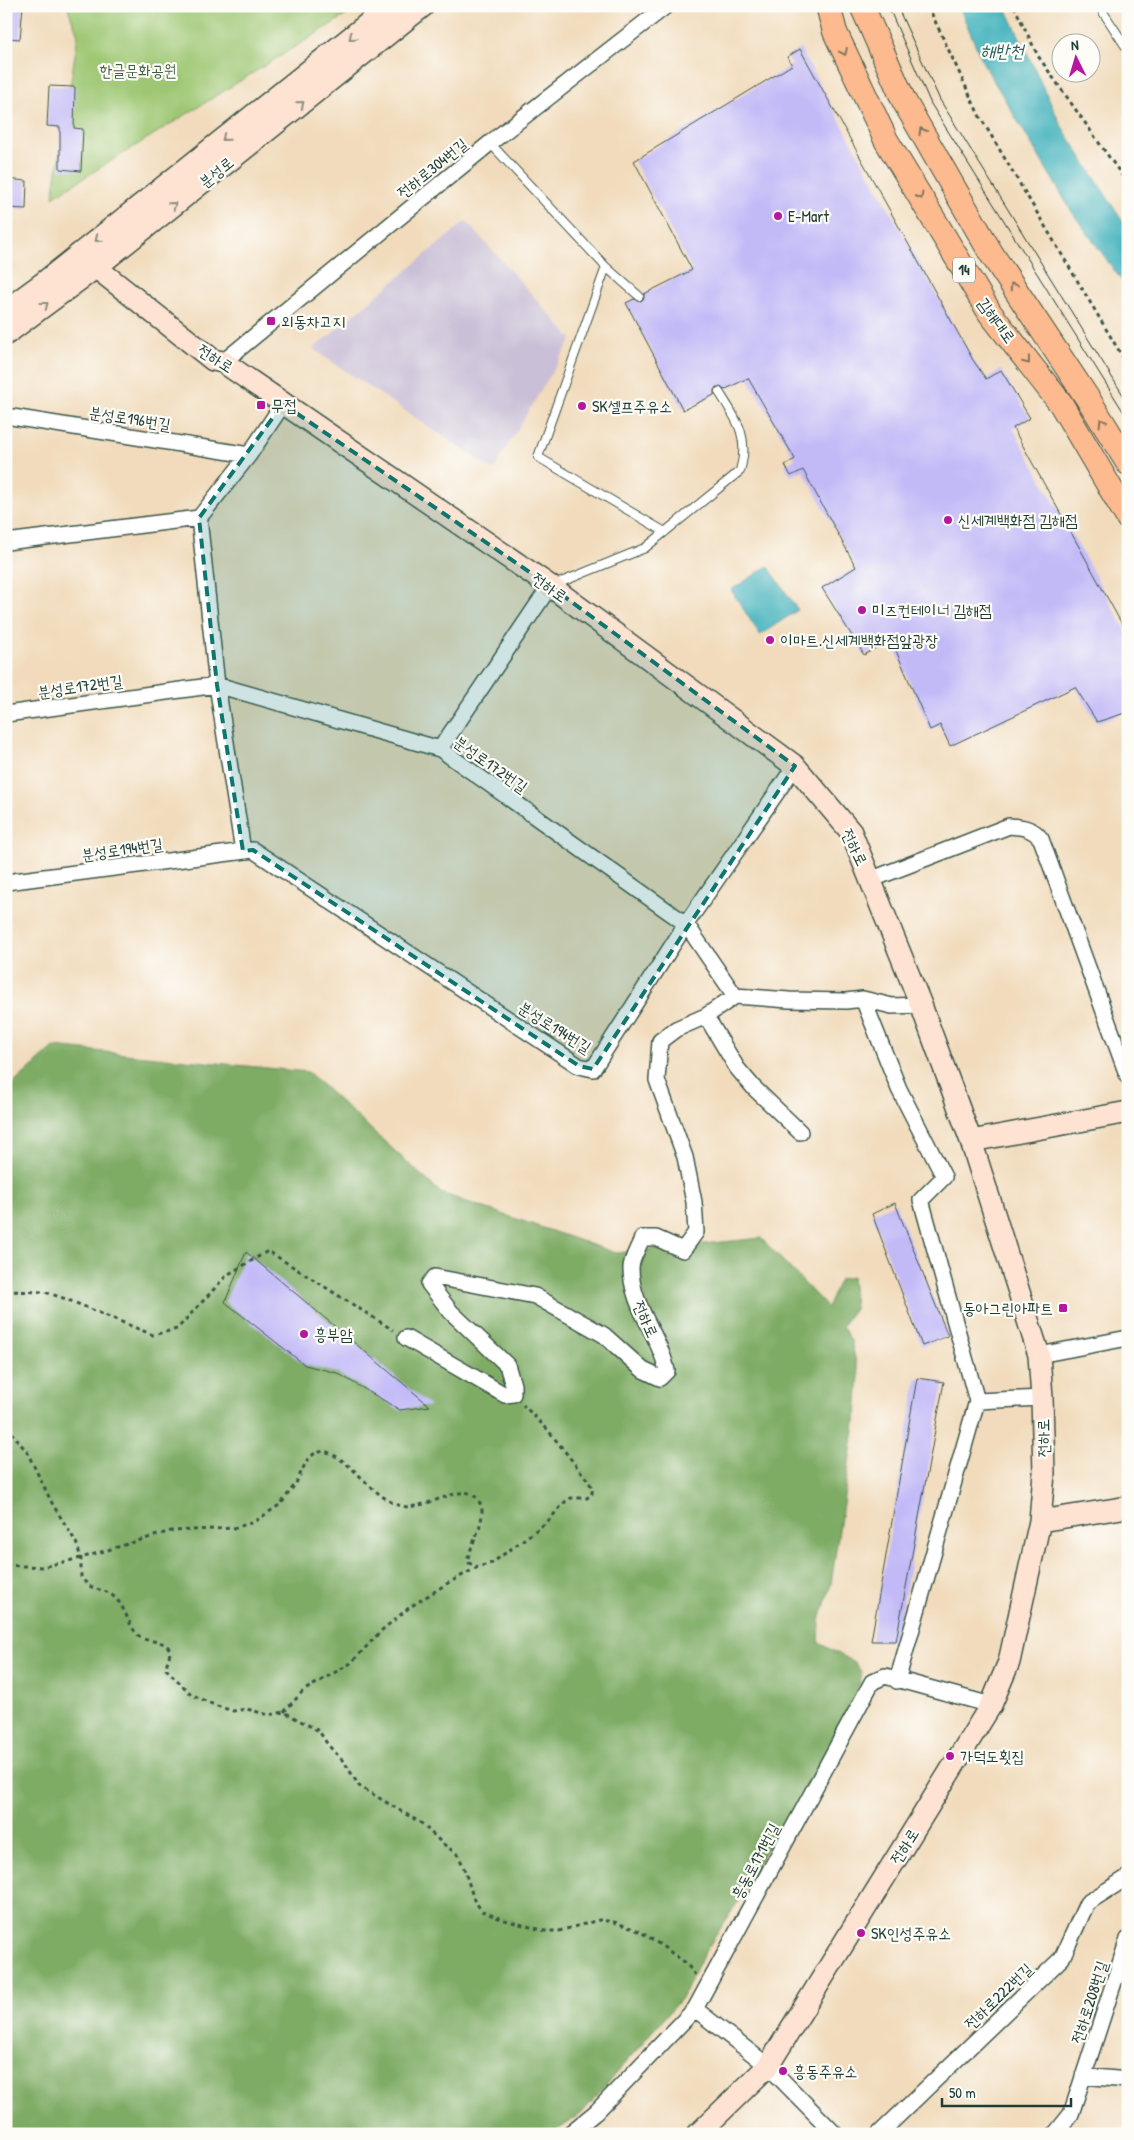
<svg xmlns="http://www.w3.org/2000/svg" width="1134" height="2140" font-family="'Patrick Hand','Poor Story',sans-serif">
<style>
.industrial{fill:#c9bfd7}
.green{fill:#9ec773;stroke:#5e8254}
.forest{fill:#7eac65;stroke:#4e744c}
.water{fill:#44b3bd;stroke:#327878}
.building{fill:#c2baf7}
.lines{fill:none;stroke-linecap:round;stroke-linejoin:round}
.lane-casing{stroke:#3e5548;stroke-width:10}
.street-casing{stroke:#3e5548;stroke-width:18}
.secondary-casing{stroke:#3e5548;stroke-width:24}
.primary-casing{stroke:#3e5548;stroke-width:26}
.path{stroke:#3e5548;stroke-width:3;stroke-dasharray:4 4;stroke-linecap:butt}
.lane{stroke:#fff;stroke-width:8}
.street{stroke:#fff;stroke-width:15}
.secondary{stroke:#fee3d2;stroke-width:21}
.primary{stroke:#fcba8e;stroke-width:24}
.tram{stroke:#1f3d34;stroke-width:1}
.oneway{stroke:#8e9083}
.oneway2{stroke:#82755c}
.marked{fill:#0f766e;fill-opacity:0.2;stroke:#0f766e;stroke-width:4;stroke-dasharray:10 6;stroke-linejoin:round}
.poi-dot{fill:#b5179e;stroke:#fdfcf7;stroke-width:2}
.labels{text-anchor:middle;stroke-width:4.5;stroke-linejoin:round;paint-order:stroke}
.shield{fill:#fdfcf7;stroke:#62766e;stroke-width:1}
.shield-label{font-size:15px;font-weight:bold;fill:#1f3d34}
.park-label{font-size:16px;fill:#3f6044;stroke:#fdfcf7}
.street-label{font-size:16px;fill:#1f3d34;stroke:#fdfcf7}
.poi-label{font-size:16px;fill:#1f3d34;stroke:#fdfcf7;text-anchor:start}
.water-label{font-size:18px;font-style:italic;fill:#2a605d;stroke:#fdfcf7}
</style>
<rect width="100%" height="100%" fill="#fdfcf7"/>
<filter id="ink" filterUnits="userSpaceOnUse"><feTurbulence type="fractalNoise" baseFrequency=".02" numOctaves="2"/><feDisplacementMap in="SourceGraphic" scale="10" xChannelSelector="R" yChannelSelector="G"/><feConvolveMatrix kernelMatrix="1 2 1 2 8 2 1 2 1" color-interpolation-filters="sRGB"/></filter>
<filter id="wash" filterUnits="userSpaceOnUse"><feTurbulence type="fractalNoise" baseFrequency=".0096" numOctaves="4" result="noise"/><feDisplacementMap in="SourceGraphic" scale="20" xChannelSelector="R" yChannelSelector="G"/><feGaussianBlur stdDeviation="1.12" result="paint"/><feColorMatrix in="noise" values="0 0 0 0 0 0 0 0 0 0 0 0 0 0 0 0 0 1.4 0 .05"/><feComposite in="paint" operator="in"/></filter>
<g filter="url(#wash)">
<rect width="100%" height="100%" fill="#f1dbbc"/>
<path class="industrial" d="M466,221L572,339L493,470L313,349Z"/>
<path class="green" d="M67,6H361L53,197L78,35Z"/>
<path class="forest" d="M54,1047L308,1072L441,1193L616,1253L761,1238L827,1307L840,1279L852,1277L855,1308L842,1326L851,1341L859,1375L856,1416L831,1584L820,1620L819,1643L854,1662L862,1673L860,1683L812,1804L765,1851L741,1897L705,1952L682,1997L581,2114L550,2134H6V1090Z"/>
<path class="water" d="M959,6H1005L1061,125L1128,230V289L1072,212L983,63Z
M768,566L798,610L760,635L731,590Z"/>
<g id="blocks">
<path class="building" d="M6,6H23L20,39L6,38Z
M800,49L973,360L986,379L1001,370L1030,418L1013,428L1128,635V712L1097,722L1075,687L950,746L940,725L930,730L891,639L864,655L822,588L856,567L803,470L791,476L785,465L795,459L748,378L724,390L721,387H716L714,390V395L683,410L626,303L634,299L641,301L644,298V294L692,270L634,161L792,65L787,57Z
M49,86L75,87L74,128L83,129L81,171L60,169V127L47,126Z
M6,179L27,181L26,209L6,208Z
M895,1203L948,1336L922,1346L872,1214Z
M246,1252L430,1406L400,1410L337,1373L305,1365L225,1302Z
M917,1378L944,1382L896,1641H871Z"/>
</g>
</g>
<g filter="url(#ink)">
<use href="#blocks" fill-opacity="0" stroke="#3e5548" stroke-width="1"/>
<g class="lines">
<g class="lane-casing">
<path id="lane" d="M1099,6L1128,50
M490,143L606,267L639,296
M606,267L538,457L665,532
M554,585L645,548L740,471C750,437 737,420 719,392"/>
</g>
<g class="street-casing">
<path id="street" d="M223,362L490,143L666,6
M6,416L249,455
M199,518L217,685L243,851
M199,518L249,455L283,404
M6,542L199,518
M6,714L217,685L440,749L686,924L735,996
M440,749L550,586
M870,880L1009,826C1022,827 1033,828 1041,839L1128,1077
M6,882L253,850L579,1066L593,1069L686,924L795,766
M863,999L899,1089L944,1177L921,1200L977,1401L897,1681
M706,1016L737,1068L754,1088L800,1132
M406,1338L505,1395L513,1394V1385L507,1365L451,1312L429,1284L435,1277L535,1296L604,1335L643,1370L660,1378L667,1371C660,1335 631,1307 631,1268C631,1259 639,1247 642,1238H656L683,1250L696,1232L694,1202L685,1157L657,1080L660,1041L676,1029L706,1016L735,996L789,1000L846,1001L863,999L892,1006L921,1005
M1039,1355L1128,1338
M977,1401L1042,1398
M695,2009L768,2066L835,2134
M1083,2076L1128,2080
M569,2134L596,2112L695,2009L872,1682L885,1676L991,1705
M879,2134L1062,1958L1087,1903L1128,1877
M1055,2134L1071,2114L1128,1939"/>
</g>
<g class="secondary-casing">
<path id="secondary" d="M79,254L213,360L223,362L550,586L795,766L851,832L921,1005L971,1141L1039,1355L1042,1398L1044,1473L1040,1521L1009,1662L991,1705L768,2066L698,2134
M6,310L43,283L390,6
M6,334L95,268L423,6
M971,1141L1128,1112
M1040,1521L1128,1507"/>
</g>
<g class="primary-casing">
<path id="primary" d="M828,6L835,32L886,140L990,313L1061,404L1128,518
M862,6L904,101L991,253L1090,402L1128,463"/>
</g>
<path class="path" d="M928,6L979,115L1128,366
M1014,6L1038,56L1128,184
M6,1291L45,1292L66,1299L153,1335L177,1329L227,1275L268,1251L393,1330
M6,1426L27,1452L53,1505L76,1542L81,1558V1577C95,1595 102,1586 113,1596C126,1606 127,1625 139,1636C146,1643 161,1639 168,1647C173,1653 166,1661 166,1669L191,1694L214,1705L233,1711L247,1709L269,1715L284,1712L319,1731L328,1745L345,1763L359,1786L421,1823L442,1843L457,1854L463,1865L474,1900L482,1911L501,1919L545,1931H559L599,1920L614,1922L639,1931L652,1939L686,1963L695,1975
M6,1565L42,1567L81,1558L171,1531L234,1528L254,1522L281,1504L296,1483L307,1460L315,1453L324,1451C353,1460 369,1494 398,1505C419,1513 451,1489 469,1493C477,1495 483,1506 482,1514C481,1529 472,1543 468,1558L469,1563L478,1567
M284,1712L303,1691L351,1663L382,1630L410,1607L448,1583L478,1567L492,1563L547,1522L566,1501L571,1498H587L592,1494V1487L586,1478L547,1429L523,1405"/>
<use href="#lane" class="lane"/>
<use href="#street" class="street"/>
<use href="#secondary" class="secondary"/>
<use href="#primary" class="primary"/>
<path class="tram" d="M888,6L931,104L1128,419
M897,6L940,100L1128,403"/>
</g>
<defs><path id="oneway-chevron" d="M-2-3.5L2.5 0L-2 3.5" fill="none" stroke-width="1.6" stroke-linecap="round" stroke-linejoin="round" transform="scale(1.25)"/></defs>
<g class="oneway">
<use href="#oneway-chevron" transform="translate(352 37) rotate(141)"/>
<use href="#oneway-chevron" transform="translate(301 104) rotate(-39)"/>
<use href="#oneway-chevron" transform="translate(225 138) rotate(141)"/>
<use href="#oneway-chevron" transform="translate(173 205) rotate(-39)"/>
<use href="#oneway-chevron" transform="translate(98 239) rotate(141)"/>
<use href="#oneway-chevron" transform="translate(45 305) rotate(-37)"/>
</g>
<g class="oneway2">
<use href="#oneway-chevron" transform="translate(844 52) rotate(65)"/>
<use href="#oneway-chevron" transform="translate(922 131) rotate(-120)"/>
<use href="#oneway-chevron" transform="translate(920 196) rotate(59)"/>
<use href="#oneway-chevron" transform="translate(1013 286) rotate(-124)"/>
<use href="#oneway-chevron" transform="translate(1027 361) rotate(52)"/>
<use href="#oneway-chevron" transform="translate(1102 422) rotate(-121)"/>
</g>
</g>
<path class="marked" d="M283,404L550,586L795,766L593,1069L579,1066L253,850L243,851L217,685L199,518Z"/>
<g class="poi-dot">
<circle cx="778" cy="216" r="5"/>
<rect x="266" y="316" width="10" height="10" rx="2.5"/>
<rect x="256" y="400" width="10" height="10" rx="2.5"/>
<circle cx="582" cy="406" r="5"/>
<circle cx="948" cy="520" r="5"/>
<circle cx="862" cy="610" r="5"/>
<circle cx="770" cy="640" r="5"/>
<rect x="1058" y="1303" width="10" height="10" rx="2.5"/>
<circle cx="304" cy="1334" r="5"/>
<circle cx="950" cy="1756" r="5"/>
<circle cx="861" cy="1933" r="5"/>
<circle cx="783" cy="2071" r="5"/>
</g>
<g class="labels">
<rect class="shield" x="953" y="257.5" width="22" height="25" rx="4"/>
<g class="shield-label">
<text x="964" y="275">14</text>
</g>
<g class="park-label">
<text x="138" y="76">한글문화공원</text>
</g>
<g class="street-label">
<text transform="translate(432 168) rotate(-39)" y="6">전하로304번길</text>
<text transform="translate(216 172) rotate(-39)" y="6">분성로</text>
<text transform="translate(997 320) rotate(54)" y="6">김해대로</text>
<text transform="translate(216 358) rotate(32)" y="6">전하로</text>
<text transform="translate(130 418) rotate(9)" y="6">분성로196번길</text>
<text transform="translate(550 587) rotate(35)" y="6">전하로</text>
<text transform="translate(80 686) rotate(-8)" y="6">분성로172번길</text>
<text transform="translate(491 764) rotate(35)" y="6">분성로172번길</text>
<text transform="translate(855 847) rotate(64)" y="6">전하로</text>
<text transform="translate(122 849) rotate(-8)" y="6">분성로194번길</text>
<text transform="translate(555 1027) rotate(32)" y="6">분성로194번길</text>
<text transform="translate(646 1319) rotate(66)" y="6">전하로</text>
<text transform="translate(1043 1438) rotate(-91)" y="6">전하로</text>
<text transform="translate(904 1846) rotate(-58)" y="6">전하로</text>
<text transform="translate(755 1861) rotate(-62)" y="6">흥동로171번길</text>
<text transform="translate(998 1996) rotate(-44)" y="6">전하로222번길</text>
<text transform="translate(1089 2002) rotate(-72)" y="6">전하로208번길</text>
</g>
<g class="poi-label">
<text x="788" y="222">E-Mart</text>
<text x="281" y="327">외동차고지</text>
<text x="271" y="411">무접</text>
<text x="592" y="412">SK셀프주유소</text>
<text x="958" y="526">신세계백화점 김해점</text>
<text x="872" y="616">미즈컨테이너 김해점</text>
<text x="780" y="646">이마트.신세계백화점앞광장</text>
<text x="1053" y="1314" text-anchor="end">동아그린아파트</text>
<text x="314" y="1340">흥부암</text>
<text x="960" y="1762">가덕도횟집</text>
<text x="871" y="1939">SK인성주유소</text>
<text x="793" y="2077">흥동주유소</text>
</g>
<g class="water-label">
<text x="1002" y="57">해반천</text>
</g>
</g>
<rect width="1134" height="2140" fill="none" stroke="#fdfcf7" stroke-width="25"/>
<g transform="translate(1076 58) rotate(355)"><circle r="24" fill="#fdfcf7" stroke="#a4b0a9"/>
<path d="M0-4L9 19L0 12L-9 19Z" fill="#b5179e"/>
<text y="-8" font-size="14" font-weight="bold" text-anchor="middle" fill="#1f3d34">N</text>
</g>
<path d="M942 2098v8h129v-8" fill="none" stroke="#1f3d34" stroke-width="2.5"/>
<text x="949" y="2098" font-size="15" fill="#1f3d34" stroke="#fdfcf7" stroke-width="4" paint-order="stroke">50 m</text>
</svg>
